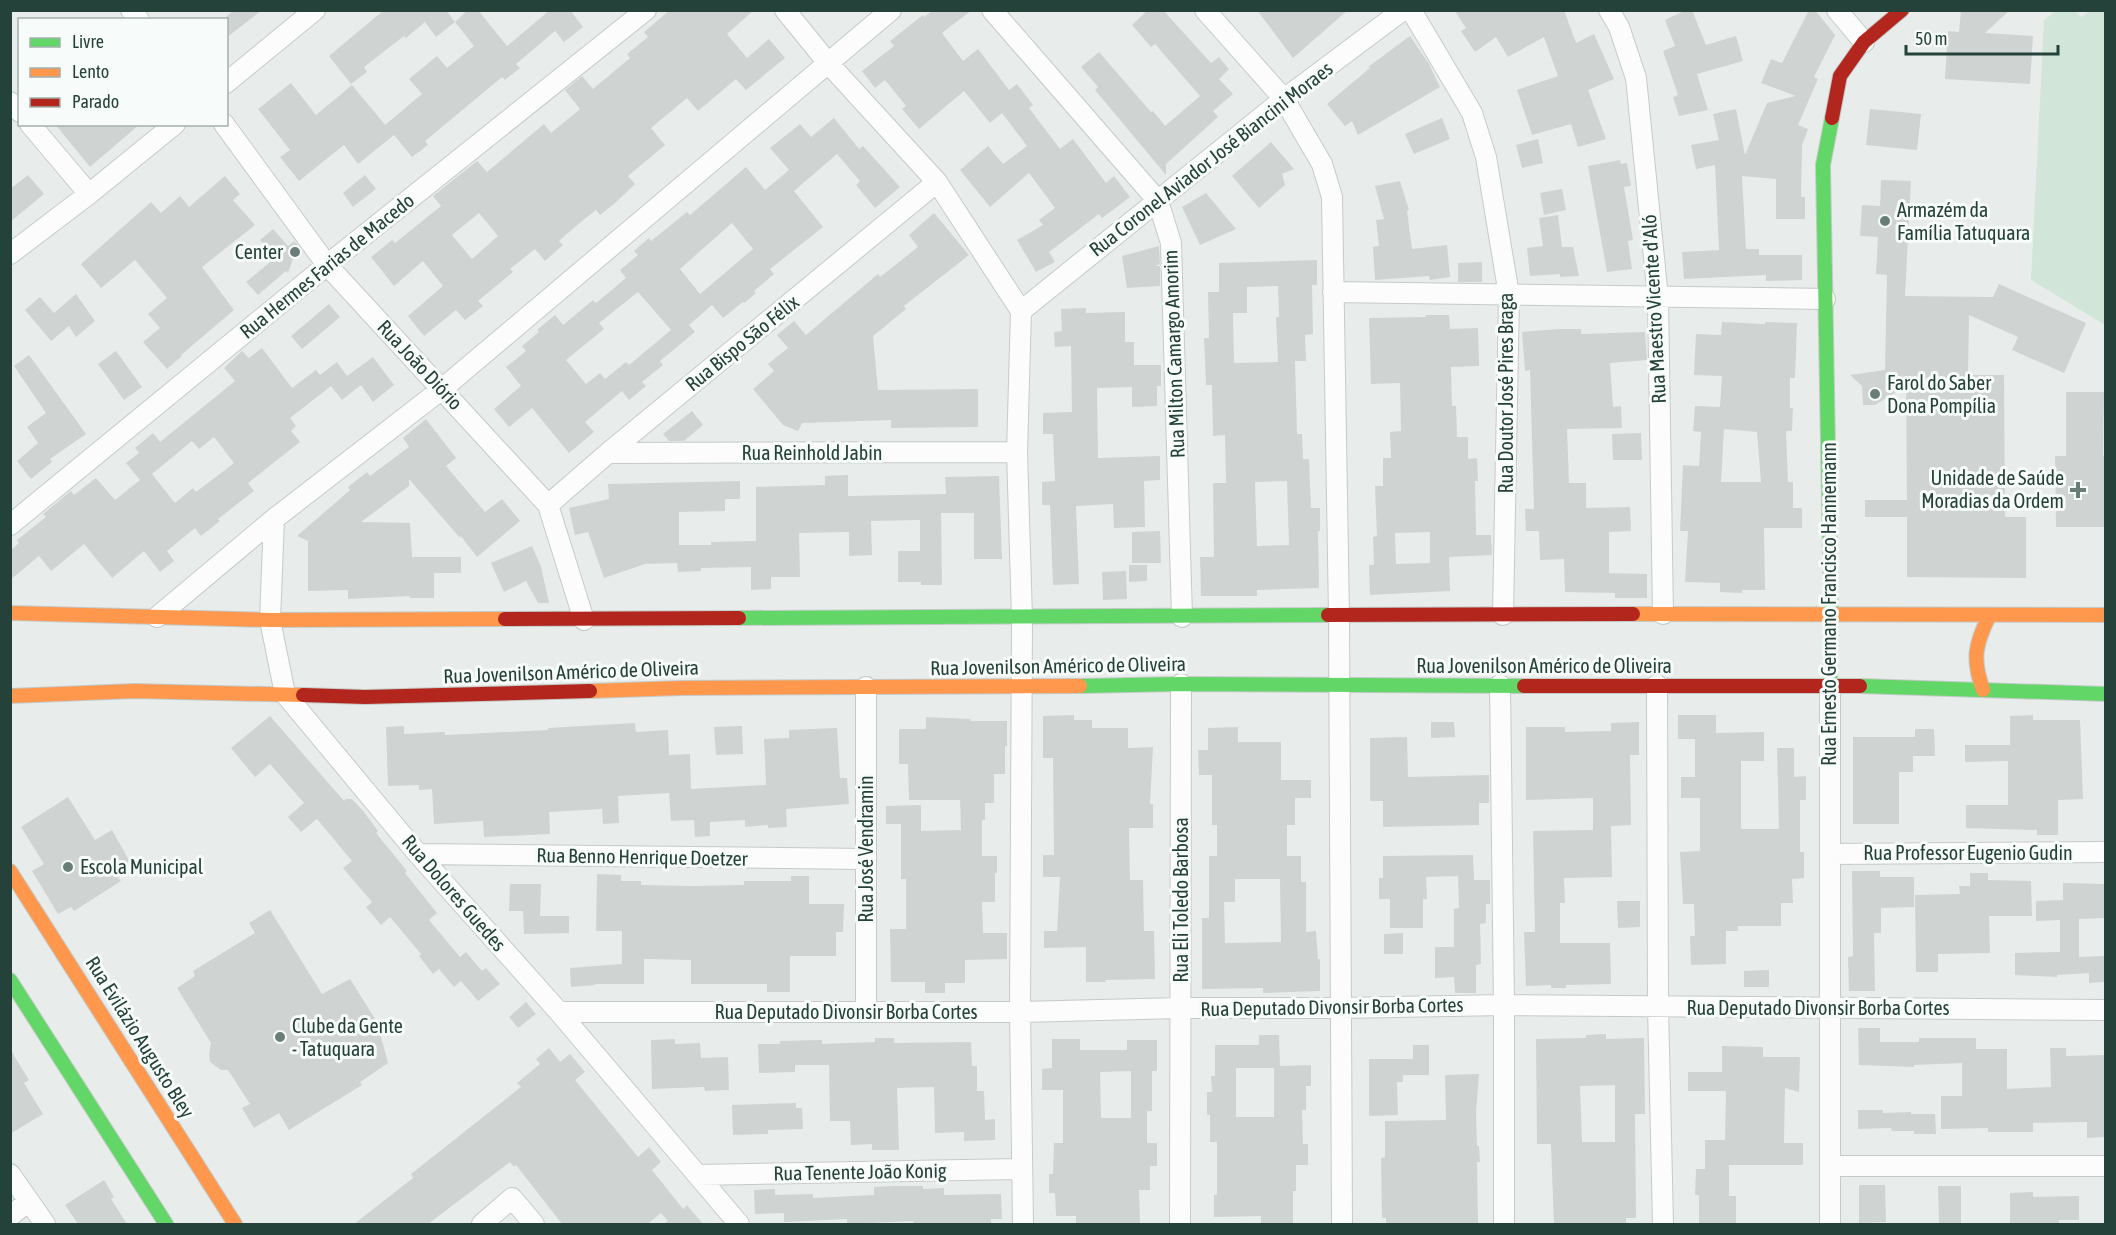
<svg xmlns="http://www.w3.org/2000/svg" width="2116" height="1235" font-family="'Asap Condensed',sans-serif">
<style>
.green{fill:#d1e6d8}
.building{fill:#cfd4d2;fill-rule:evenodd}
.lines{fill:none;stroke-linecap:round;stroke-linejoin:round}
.street-casing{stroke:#c5cac8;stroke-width:22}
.fast-casing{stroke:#c3cbc8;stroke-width:16}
.slow-casing{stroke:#c3cbc8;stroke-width:16}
.jam-casing{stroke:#c3cbc8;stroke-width:16}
.street{stroke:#fcfcfc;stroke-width:20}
.fast{stroke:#63d668;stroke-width:14}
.slow{stroke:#ff974d;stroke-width:14}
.jam{stroke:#b3261e;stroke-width:14}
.poi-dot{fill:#697e78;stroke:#f7fbf9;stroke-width:2}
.labels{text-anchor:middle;stroke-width:6;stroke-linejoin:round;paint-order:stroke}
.street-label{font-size:20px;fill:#24423a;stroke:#f7fbf9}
.poi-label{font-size:20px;fill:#24423a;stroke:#f7fbf9;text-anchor:start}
</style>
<rect width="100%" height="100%" fill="#e8edeb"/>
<path class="green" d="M2055,11H2075L2081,17L2091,11H2105V325L2031,280L2044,20Z"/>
<path class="building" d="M234,10H262L226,38V17Z
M384,10H446L455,22L436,37L425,22L406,38L404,36L364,67L367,72L351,84L329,56Z
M468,10H478L507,46L550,10H570L583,27L564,42L555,31L516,64L520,68L505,80L502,77L466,107L425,141L428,145L412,157L394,135L358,164L344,145L299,181L280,157L290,150L258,109L291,83L316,115L352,85L392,133L385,125L422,94L409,79L437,56L447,68L474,46L455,22Z
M670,10H754L727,34L747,58L769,39L785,58L746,90L736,79L698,111L687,98L651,128L665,145L628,176L635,184L615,203L600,215L596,210L576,226L559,241L563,245L545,261L535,249L510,269L513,272L478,301L483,306L465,320L456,310L424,336L408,316L443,286L423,261L394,286L371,257L392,240L395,243L441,206L433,196L477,161L487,172L544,124L551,133L580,109L565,90L582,76L593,89L630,58L627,54L648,37L644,32ZM479,213L498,236L472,259L452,235Z
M933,10H972L942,33L963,61L978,49L1009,90L1017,84L1033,105L1029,108L1060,149L1073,139L1106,183L1114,176L1130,197L1102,218L1099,214L1049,252L1055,262L1036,272L1017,240L1043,225L1039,220L1055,208L1029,173L990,207L960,170L988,146L1003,164L1027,146L1002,113L990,123L964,91L919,129L902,109L906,106L885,80L875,88L862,71L894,46L890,41L923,15L924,17Z
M1148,10H1163L1211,63L1219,57L1229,69L1219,79L1233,94L1213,111L1218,117L1166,164V175L1095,90L1098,87L1081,67L1099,52L1151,112L1153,111L1165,126L1200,96L1155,44L1151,47L1132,25Z
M1257,10H1348L1293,58Z
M1454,10H1564L1576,43L1594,34L1614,79L1588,90L1606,139L1578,147L1571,124L1532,135L1517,90L1558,76L1544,37L1508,57L1496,37L1475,52L1461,31L1466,28Z
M1686,10H1692L1706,45L1736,36L1743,61L1697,74L1708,110L1679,116L1673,97L1678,95L1663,51L1675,46L1665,20Z
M1809,10H1815L1835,35L1814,77L1818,79L1798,125L1808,129L1802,145L1801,197H1805V219H1776V179L1742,176L1746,249H1759V255H1802V280L1766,281V275L1684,279L1682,252L1719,250L1715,165L1696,169L1691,145L1719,140L1713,114L1736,109L1745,155L1767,103L1796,96L1761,83L1771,59L1782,63Z
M1961,10H2010L1985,33L2033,36L2030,84L1945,79L1948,31L1959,32Z
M1410,36L1429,64L1440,87L1358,135L1352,121L1345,126L1327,104L1370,68L1368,67Z
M1870,109L1921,114L1917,150L1866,145Z
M834,118L859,149L863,146L900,187L875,208L856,185L860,181L837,154L794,191L823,227L770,269L774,274L754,291L756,293L744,303L743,302L723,318L712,305L689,325L695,332L660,361L663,365L642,382L646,386L629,400L622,391L585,422L594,432L569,453L532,408L509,427L494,409L521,386L506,367L526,351L522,346L539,332L537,330L555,315L563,325L593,300L596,303L626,278L620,270L638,255L634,251L649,238L651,241L687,212L690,215L746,167L765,190L789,170L770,148L800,124L811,137ZM732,223L753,249L700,294L680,269ZM638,292L671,330L629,365L626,362L605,379L600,373L586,384L566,360L604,329L599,323Z
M1442,118L1450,139L1414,154L1405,134Z
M55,124H140L90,167Z
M1538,139L1543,163L1522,168L1516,145Z
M1271,142L1294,169L1282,174L1285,185L1259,208L1232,176Z
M1620,160L1621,164L1627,163L1631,186L1624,187L1633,240L1628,241L1632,269L1607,272L1588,166Z
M28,175L44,194L10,222V189Z
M365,175L376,189L353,207L343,193Z
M225,176L240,194L233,200L255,225L202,267L234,310L181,355L182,356L167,369L143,342L160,328L148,314L167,298L135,260L101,288L81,264L151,202L161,213L180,196L189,207Z
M1881,180L1911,181L1905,296L1993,297L1999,284L2086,323L2064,373L2012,350L2018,337L1969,315L1968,375H2004L2005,517H2026V578L1907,577V517H1865V500H1907L1906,386L1875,405H1863L1862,386L1850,375L1885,370L1887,275L1876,274L1878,237L1860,236L1862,205L1880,206Z
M1400,181L1409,210L1407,211L1412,249L1447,245L1450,277L1430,280L1429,276L1375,280L1373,247L1379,246L1376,220L1384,219L1375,186Z
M1562,189L1566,210L1544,215L1540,193Z
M1206,193L1236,229L1200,245L1182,207Z
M934,213L969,255L904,306L906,309L873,336L878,390L978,389V427L891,428V420L802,423L798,431L783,425L753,389L774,371L768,364L788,348L777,335L794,321L806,335L878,274L880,277L918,247L909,235Z
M1558,215L1562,247H1573L1579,276L1560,277V274L1530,276L1527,248L1543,246L1539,218Z
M273,229L288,246L294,241L298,245L288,273L286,271L258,295L246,282L275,258L260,240Z
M1159,246L1160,264L1155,266H1160V286L1127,288L1122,256Z
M1317,260V285H1312L1313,334L1305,335L1306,361H1295L1297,434H1302L1303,459H1309L1311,508H1320V531H1318L1319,588L1257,590V596H1201L1200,557H1214L1213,483H1226L1225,435L1213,436L1212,385H1206L1204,338H1209L1208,292H1219V263ZM1278,286L1279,317H1276L1278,362L1234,363L1233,313H1247V287ZM1287,481L1289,545L1257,546L1255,482Z
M1482,262V282H1458V263Z
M76,294L95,321L76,337L69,326L51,341L25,310L40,297L54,313Z
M329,304L340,317L302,349L291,336Z
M1086,308V313L1125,312V342H1134V365H1161V386H1157V406L1132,407V387L1097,388L1098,458L1160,456V480L1144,481L1145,527L1114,528L1113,504L1076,506L1079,584L1053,585L1050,505H1042V482L1055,481L1053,434H1043V413L1072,412L1071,346L1055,347L1054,332L1062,331L1061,309Z
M1425,315H1449L1450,329L1478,328L1479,366L1451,367L1452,406H1456L1457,437H1468V459L1477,458L1478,481H1475L1476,535H1491L1492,555L1449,557L1450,591L1370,595L1369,565H1374L1373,537L1377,536L1375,486H1383V458H1391L1390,432L1401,431L1400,383L1371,384L1369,318L1426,317ZM1430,532V563L1396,564L1395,533Z
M1722,322L1765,324V322L1797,323L1795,378H1790V408H1793L1792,431H1786L1788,482H1793V508H1802V528H1764L1765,590H1742V593L1720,592V583L1685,582L1688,531H1680L1683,465L1699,466L1701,432L1693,431L1695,406L1720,407L1722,376L1694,375L1696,334L1721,335ZM1724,429L1757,432L1761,482H1721Z
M1559,329H1581V334L1645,332L1647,360L1610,363L1613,407L1621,406L1622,428L1567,429L1569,483H1586V508L1630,507L1631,531L1609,532V573L1647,574V598H1615V593L1565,592L1564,559L1540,560L1539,531H1526L1525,509H1534L1530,370L1525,371L1522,332Z
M262,348L292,388L316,370L320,375L337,362L347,376L373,357L394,385L373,402L361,385L342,400L331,386L290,418L296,426L291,431L300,442L248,483L254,491L218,519L220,521L201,536L195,528L167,551L174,561L160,572L144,551L112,578L84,544L51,571L39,556L10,580V551L19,543L17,540L46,517L43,514L71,491L74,495L96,478L115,500L140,480L126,463L139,453L135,448L153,433L160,442L235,381L224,368L242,351L249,358ZM214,437L234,463L196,492L193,488L175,503L152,474L192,441L199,449Z
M116,351L142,387L124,400L98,364Z
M29,355L86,434L50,459L52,462L31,479L17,461L38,443L27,427L46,413L14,366Z
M2066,392H2104L2103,456H2106V527H2056L2055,456H2066Z
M692,411L703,425L684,441H669L663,434Z
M426,419L456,458L446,466L485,512L502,499L520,521L477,557L460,535V538L409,479V486L361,522L410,523L412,557H461V573H434V598H410V596L348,599V590L308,591V541L297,536L350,490L348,487L367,472L370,476L409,447L403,438Z
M1641,433L1642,460H1613L1612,434Z
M848,475V496L946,494L945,477L999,476L1002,559H974V513H941L942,585H921V582H898V551H920V520L871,521L872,555L849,556V532L799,533L800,577H771V589L751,590V567L701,568V571L678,572L677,563L645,564L604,578L588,532L575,535L569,508L609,499L608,484L740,481V499H725V511L679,512V545H711V542L756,541V487L825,485V476Z
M1160,531L1161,563H1132V532Z
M532,546L541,567L549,603H538L526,581L504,592L491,563Z
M1129,565H1147V581L1129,582Z
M1126,571L1127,599L1103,600L1102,572Z
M1074,715V720H1092V728H1128V748L1153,747L1150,804H1153V828H1129L1130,880H1143L1144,931H1154L1155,979L1105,980L1106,982H1086V947L1044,948V931H1057L1060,877H1043V855H1054L1053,758H1043V716Z
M1678,715H1716V733L1764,732V761H1741V829H1779L1777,748H1794V777L1806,776V800H1800V852H1804V878L1792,879L1793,903H1781V926H1738V931H1726V964L1691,965L1690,936H1695L1694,904H1683L1680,852L1700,851V798H1681V777H1695V739H1678Z
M2033,715V720H2080L2083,799L2058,800V835H2037V830L1966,828V805H2008V761L1965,762V745H2010V716Z
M270,716L344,801L346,799H352L364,812L378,831L376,833L407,871L405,873L437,913L429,920L460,957L466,952L482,971L486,968L500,984L478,1001L461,981L454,987L439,969L433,974L419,956L421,954L390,917L381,925L366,907L372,902L343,868L352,861L317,819L301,832L288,817L304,803L270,764L255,777L231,748Z
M926,717L970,719V721H1007V746H1005V774H994V803H985V820H982V856H997V873H995V902H982L983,933H1007V959L965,960V983H945V993H925V982H891L890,929H906V879H901V824H886V806L921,805V831L961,830L960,800H909L908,764H899V729H926Z
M1431,722H1454L1455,737L1431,738Z
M1639,722V755H1630L1631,825L1611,826L1612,877L1564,878L1565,903H1560V943H1610L1611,984L1566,985V988H1551V985L1526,986L1524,932H1535L1533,831L1593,830V798L1526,800V727H1565V732L1611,731V723Z
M635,723L636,732L668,730L669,755L690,754L691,789L766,785L764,739L789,738V730L837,728L840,778H847L849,804L786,809L787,827L768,828V825L745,827V820L710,822V836L695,837L694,820L671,821L669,793L618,796L619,823L603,824L602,809L549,812L550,834L484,837L483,821L434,824L432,789L419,790V785L388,786L386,727L404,726V734L445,732V735L548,730V728Z
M742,726L743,754L716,755L714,727Z
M1238,727V742H1281V780H1311V798H1295V825H1287V856H1301V882H1306V932L1316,931L1318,959H1320V991L1263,993V988L1202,989V918H1209V856H1217V825H1212V775H1199L1198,750H1208V728ZM1235,879H1280L1281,942L1225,943L1224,902H1235Z
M1915,729H1934L1935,756H1913V772H1899V824H1853V737H1915Z
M1407,737L1408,777L1489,775V803H1479V825L1383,827V801H1370V738Z
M68,797L95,840L112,830L134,869L118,878L121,881L74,911L71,907L58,914L32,871L44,864L21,827Z
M1473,855L1474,880H1490V904H1486V923L1480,924L1481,964L1476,965V993H1455L1454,977L1435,978V947H1454V909L1459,908L1458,876L1426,877L1427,899H1423V928H1390V899H1379V878H1383V856Z
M1852,871H1880V877H1914V907L1881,908V933H1874L1875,991H1849L1848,957L1853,956Z
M1970,873H1988V880L2031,881L2032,916H1989L1990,953L1938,954V972H1916L1915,895L1960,894L1959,886H1970Z
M597,874L621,875V881H641V885L693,886L744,885V881H791V876H809V904H844L843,932H836V956H790V992H767V984H691V960L644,959V984H595V985L571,987L570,968L622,964V931H596Z
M2063,883L2106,884V918L2079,919V957L2104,956V982L2089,983V973L2057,975V977L2015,975V953L2060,952V920L2036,921V901L2063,900Z
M510,884H541L540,916H569V933L524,934L523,911H509Z
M1617,901H1640V927L1618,928Z
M270,910L322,994L350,979L377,1022L388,1063L360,1082L362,1085L289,1130L279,1113L254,1128L242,1108L250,1104L228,1070H221L210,1062L209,1054L211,1043L177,988L195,976L193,971L255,933L249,923Z
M1403,933V954H1384V934Z
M1769,970V987H1744V971Z
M526,1002L536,1014L518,1028L509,1017Z
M1858,1028H1880V1042H1919V1038H1976V1049H2007V1089L2051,1087L2050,1048H2066V1056L2105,1055V1137L2087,1138V1122L2033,1123V1132H1988V1128L1941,1129V1096H1962V1063L1914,1065V1067L1859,1065Z
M1606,1034V1039L1644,1038L1645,1114H1635L1636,1218H1626V1224H1554L1551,1144H1537L1536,1039L1586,1038V1035ZM1615,1085V1142H1582L1580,1086Z
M1259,1035H1279L1280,1066L1311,1065V1086H1306V1110H1302L1303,1144H1308V1165H1296V1191H1293V1224H1261V1216L1214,1217V1195H1217V1142H1210V1115H1207V1092H1212L1211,1076H1215V1045H1259ZM1236,1068H1274V1117H1236Z
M875,1038H894V1043L971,1042L972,1066H977V1091H984L985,1120L995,1119V1140L964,1141V1132L935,1133L934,1087L897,1088L899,1150H872V1144L851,1145L850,1121H830L829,1065H795V1072L759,1073L758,1044H780V1041L822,1040V1044L875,1042Z
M675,1039V1044L700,1043L701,1058L728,1057L729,1090L705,1091L704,1087L652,1089L651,1040Z
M1052,1039H1080V1050H1127V1040H1157V1071H1152V1111H1147V1143H1157V1166H1150V1190H1139L1140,1224H1076V1216H1056L1055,1193H1049V1174H1053L1054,1143H1063V1090H1042V1069L1052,1068ZM1131,1071V1118H1101L1100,1072Z
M1413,1045H1429V1075H1403V1082H1397L1398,1115L1369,1116V1059H1413Z
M1722,1046L1763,1047V1057H1800L1799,1092L1785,1088L1784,1143H1803V1165H1729V1196H1736V1224H1699V1195H1695L1696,1169H1705V1140H1725L1726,1091H1688V1072H1722Z
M549,1048L560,1062L570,1054L585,1072L575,1080L638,1157L649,1147L661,1162L652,1170L683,1209L687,1205L703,1224H663L668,1221L661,1213L648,1224H562L516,1165L514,1167L510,1162L428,1224H354L413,1178L411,1174L521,1087L517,1083L540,1064L536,1059Z
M10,1049L29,1080L24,1083L43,1114L10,1134Z
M1479,1074L1476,1113L1477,1146H1479L1480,1162H1477L1478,1224H1386V1218H1382L1381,1158L1385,1157V1121L1446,1120L1445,1075Z
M796,1103V1108H802L803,1129L768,1130V1134L733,1135L732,1105Z
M1858,1110H1883V1113L1911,1112V1114H1935L1936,1134H1914V1131H1892L1891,1128L1858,1129Z
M104,1180L114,1197L111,1199L127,1224H78L65,1205Z
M1859,1185H1885L1886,1222L1859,1223Z
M895,1186H923V1189L944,1188V1195L1001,1194L1002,1219H991V1224H914L913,1221L847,1224V1219L784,1222V1213L755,1214L754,1190L775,1189V1195L813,1194V1198L874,1195V1187Z
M1938,1186H1961V1224H1939Z
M2033,1192V1197L2079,1196V1220H2059V1224H2010V1193Z"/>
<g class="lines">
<g class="street-casing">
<path id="street" d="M131,10L139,20
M785,10L828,63L937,182L1021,311L1017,452L1022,618L1020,1012L1023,1224
M992,10L1158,201L1171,243L1182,617
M1205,10L1284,99L1322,164L1332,197L1339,616L1342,1224
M1411,10L1472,113L1486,157L1509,295L1503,615
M1609,10L1619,27L1636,78L1658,298L1663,614
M1837,10L1864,42
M226,83L315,10
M10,102L20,112
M30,124L89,194
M224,124L327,265L548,505L584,620
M10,254L89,194L175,124
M1333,292L1825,299
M1021,311L1284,99L1403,10
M608,453L1017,452
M548,505L608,453L937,182
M274,519L270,620L285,694L418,854L559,1012L739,1224
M10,525L327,265L646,10
M157,617L274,519L442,389L891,10
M1500,685L1504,1005V1224
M1657,685L1658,1006L1663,1224
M418,854L866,859
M1830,854L2106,852
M866,1011V687
M559,1012H1020L1180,1008H1340L1504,1005L2106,1010
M1830,1166H2106
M10,1174L45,1224
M698,1175L1022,1169
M10,1216L29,1201
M482,1224L512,1198L534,1224
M1180,1224L1181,684
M1830,1224V685"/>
</g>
<g class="fast-casing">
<path id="fast" d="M739,618L1328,615
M1830,685L1831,613L1823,165L1832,118
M1080,686L1181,684L1524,686
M1860,686L2106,694
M10,980L166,1224"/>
</g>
<g class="slow-casing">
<path id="slow" d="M10,613L270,620L505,619
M1633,614L2106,615
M1983,690C1972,659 1975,645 1989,616
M590,691L682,688L1080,686
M10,696L135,691L303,695
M10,871L235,1224"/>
</g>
<g class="jam-casing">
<path id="jam" d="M1832,118L1840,76L1864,42L1902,10
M1328,615L1633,614
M505,619L739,618
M1524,686H1860
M303,695L365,697L590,691"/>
</g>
<use href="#street" class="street"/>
<use href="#fast" class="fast"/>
<use href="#slow" class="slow"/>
<use href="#jam" class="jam"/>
</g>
<g class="poi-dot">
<circle cx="1885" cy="221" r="6"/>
<circle cx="295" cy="252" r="6"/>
<circle cx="1875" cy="394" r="6"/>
<path d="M2075 481h6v6h6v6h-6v6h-6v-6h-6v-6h6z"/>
<circle cx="68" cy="867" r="6"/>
<circle cx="280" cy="1037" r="6"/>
</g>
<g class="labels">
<g class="street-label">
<text transform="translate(1211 159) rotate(-38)" y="7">Rua Coronel Aviador José Biancini Moraes</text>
<text transform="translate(327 266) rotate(-39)" y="7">Rua Hermes Farias de Macedo</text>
<text transform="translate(1654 309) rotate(-93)" y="7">Rua Maestro Vicente d'Aló</text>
<text transform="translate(742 343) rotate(-39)" y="7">Rua Bispo São Félix</text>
<text transform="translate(1174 354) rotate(-92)" y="7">Rua Milton Camargo Amorim</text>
<text transform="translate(420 365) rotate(47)" y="7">Rua João Diório</text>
<text transform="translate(1506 393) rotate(-90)" y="7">Rua Doutor José Pires Braga</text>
<text x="812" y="460">Rua Reinhold Jabin</text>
<text transform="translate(1829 604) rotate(-90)" y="7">Rua Ernesto Germano Francisco Hannemann</text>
<text transform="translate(1058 666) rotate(-1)" y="7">Rua Jovenilson Américo de Oliveira</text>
<text x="1544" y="673">Rua Jovenilson Américo de Oliveira</text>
<text transform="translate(571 672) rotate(-2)" y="7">Rua Jovenilson Américo de Oliveira</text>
<text transform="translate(866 849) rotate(-90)" y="7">Rua José Vendramin</text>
<text x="1968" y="860">Rua Professor Eugenio Gudin</text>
<text transform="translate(642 857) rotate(1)" y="7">Rua Benno Henrique Doetzer</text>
<text transform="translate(454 893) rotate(49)" y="7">Rua Dolores Guedes</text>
<text transform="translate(1181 900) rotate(-90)" y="7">Rua Eli Toledo Barbosa</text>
<text transform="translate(1332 1007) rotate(-1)" y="7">Rua Deputado Divonsir Borba Cortes</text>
<text x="1818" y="1015">Rua Deputado Divonsir Borba Cortes</text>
<text x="846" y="1019">Rua Deputado Divonsir Borba Cortes</text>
<text transform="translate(140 1037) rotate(58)" y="7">Rua Evilázio Augusto Bley</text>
<text transform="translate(860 1172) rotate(-1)" y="7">Rua Tenente João Konig</text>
</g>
<g class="poi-label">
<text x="1897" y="217">Armazém da<tspan x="1897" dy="23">Família Tatuquara</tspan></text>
<text x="283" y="259" text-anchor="end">Center</text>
<text x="1887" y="390">Farol do Saber<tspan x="1887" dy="23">Dona Pompília</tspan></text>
<text x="2064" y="485" text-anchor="end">Unidade de Saúde<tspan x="2064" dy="23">Moradias da Ordem</tspan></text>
<text x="80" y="874">Escola Municipal</text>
<text x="292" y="1033">Clube da Gente<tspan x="292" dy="23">- Tatuquara</tspan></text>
</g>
</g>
<rect width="2116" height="1235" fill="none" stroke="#24423a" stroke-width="24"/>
<rect x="18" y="18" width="210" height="108" fill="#f7fbf9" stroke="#a3b1ad" stroke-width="1.5"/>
<rect x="30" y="38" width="30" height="9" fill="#63d668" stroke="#a3b1ad" stroke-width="1.5"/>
<text x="72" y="48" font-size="18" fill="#24423a">Livre</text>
<rect x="30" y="68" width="30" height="9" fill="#ff974d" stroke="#a3b1ad" stroke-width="1.5"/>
<text x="72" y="78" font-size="18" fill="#24423a">Lento</text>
<rect x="30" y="98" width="30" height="9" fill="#b3261e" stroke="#a3b1ad" stroke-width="1.5"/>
<text x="72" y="108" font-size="18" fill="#24423a">Parado</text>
<path d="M1906 45v9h152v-9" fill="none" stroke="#24423a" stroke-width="3"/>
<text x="1915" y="45" font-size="18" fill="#24423a" stroke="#f7fbf9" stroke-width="4.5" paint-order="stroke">50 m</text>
</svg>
